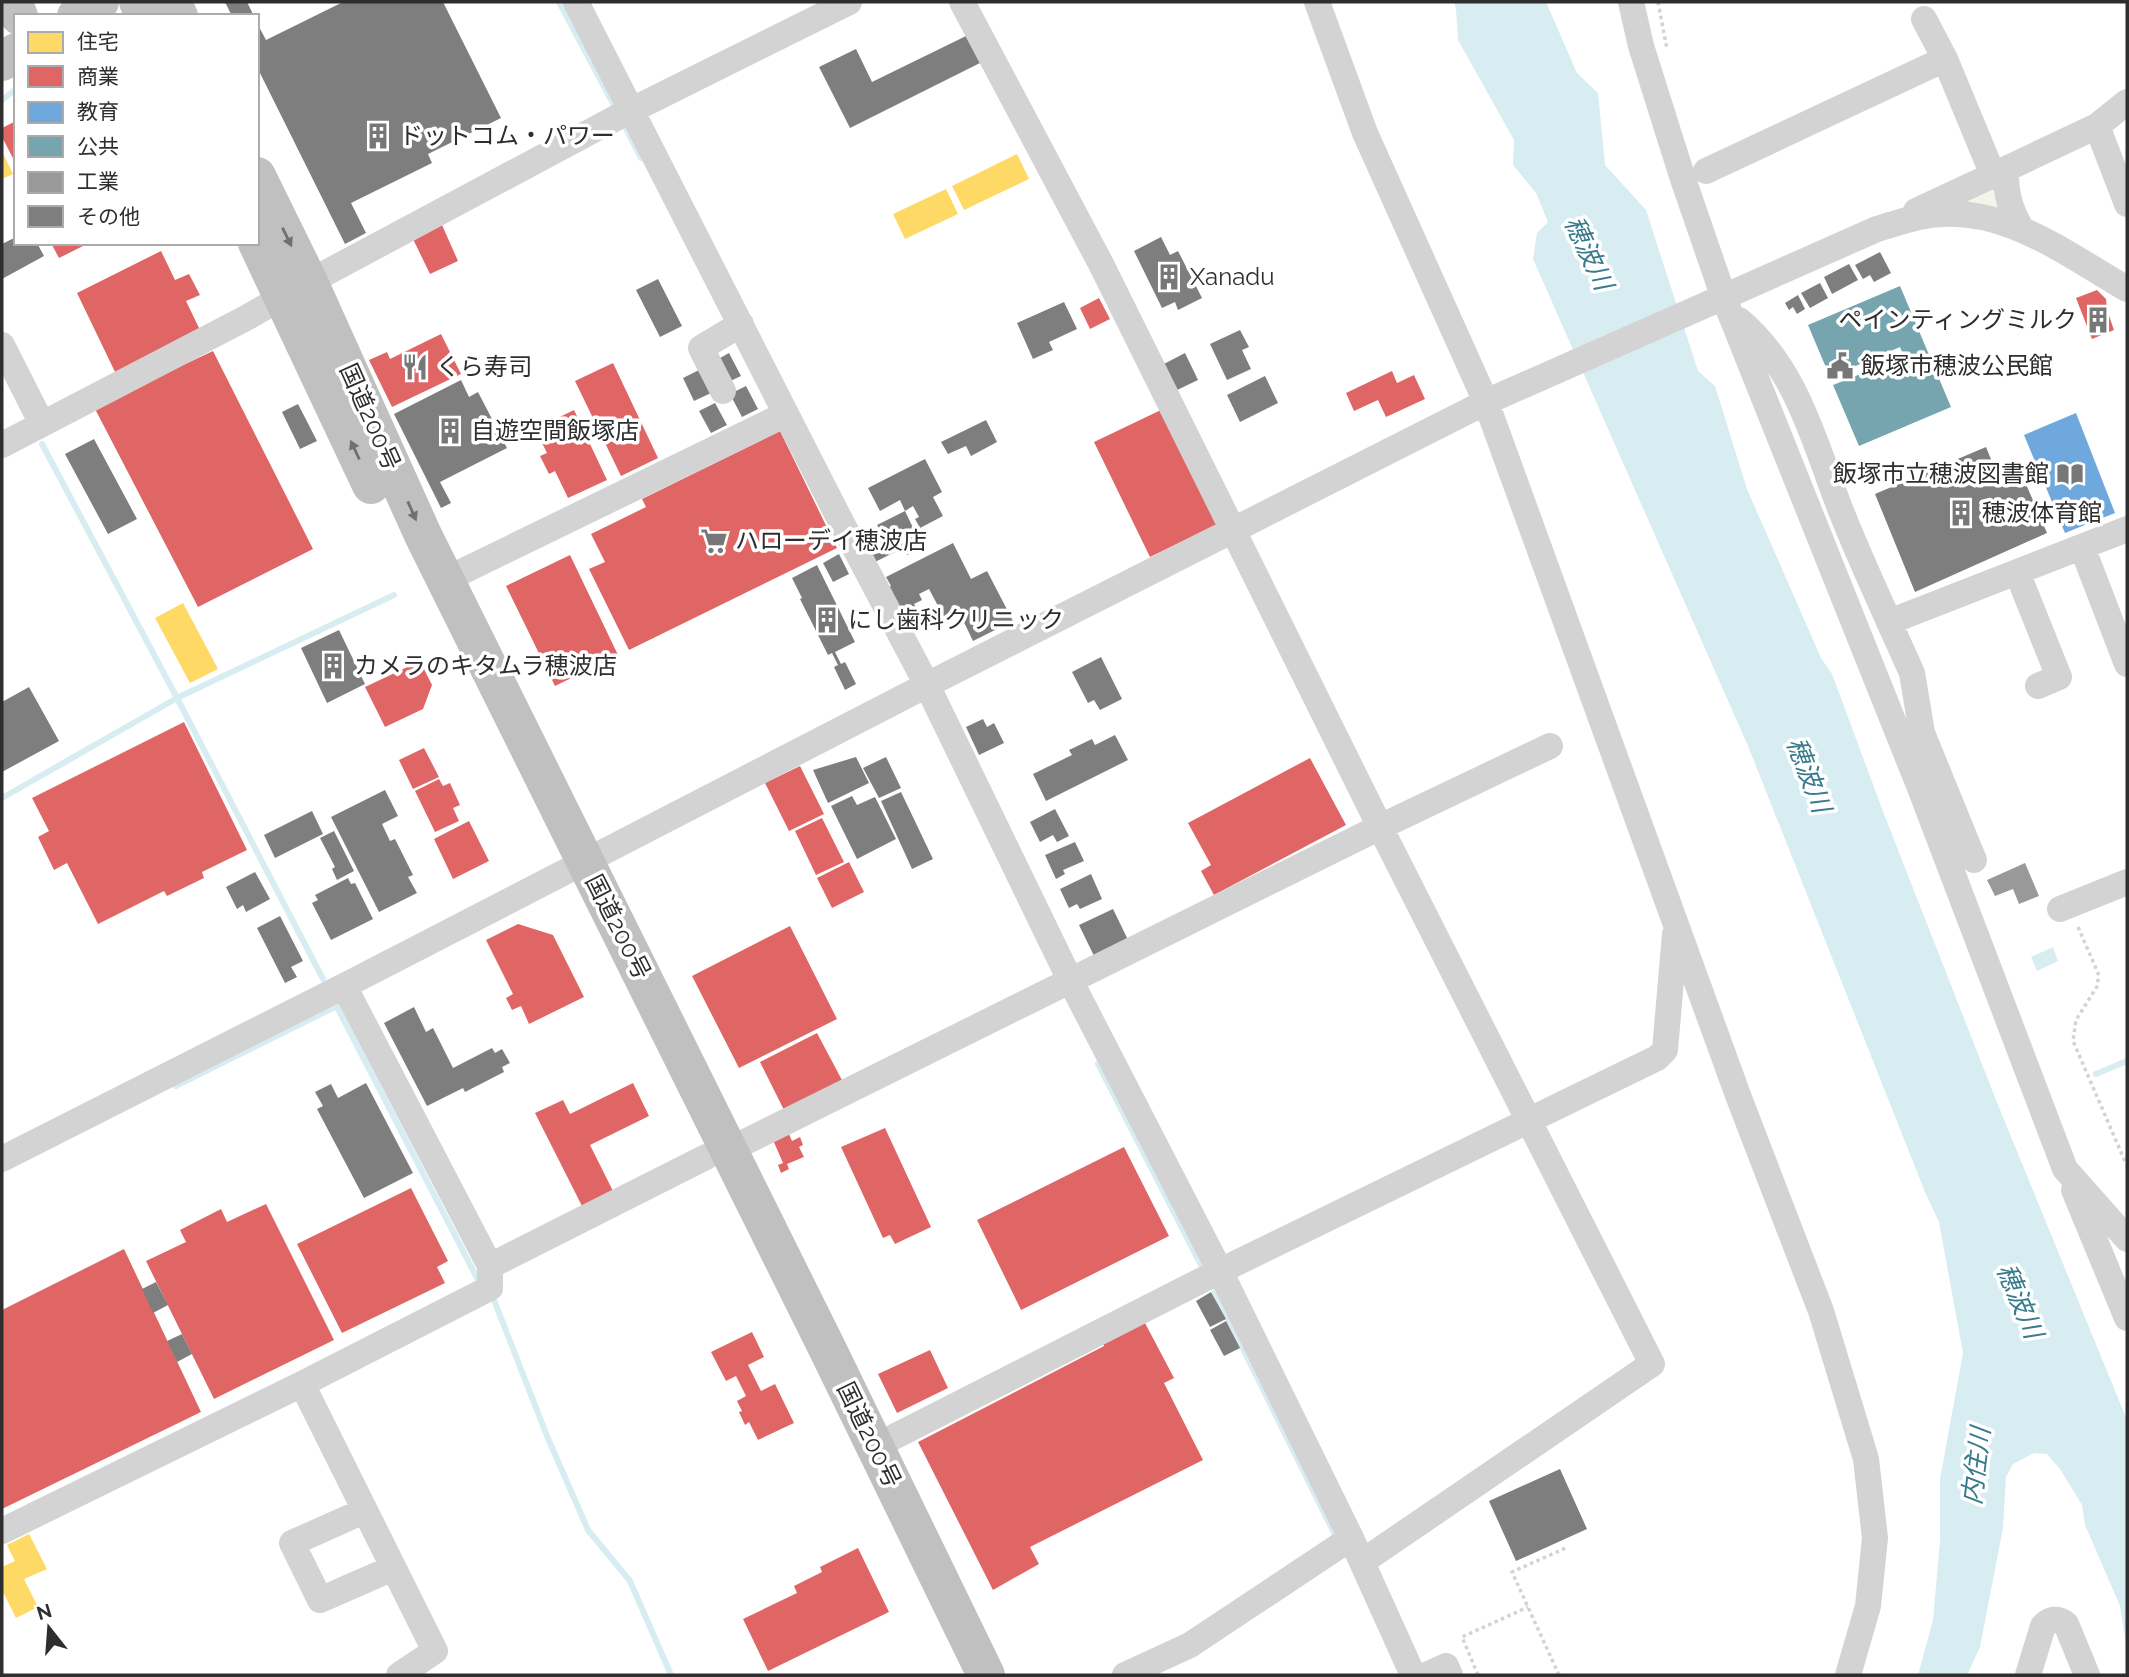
<svg xmlns="http://www.w3.org/2000/svg" width="2129" height="1677" font-family="Raleway,'Noto Sans JP',sans-serif">
<style>
.green{fill:#f2f5ec}
.water{fill:#d8edf2}
.homes{fill:#ffd966}
.shops{fill:#e06666}
.schools{fill:#6fa8dc}
.public{fill:#76a5af}
.industry{fill:#999}
.lines{fill:none;stroke-linecap:round;stroke-linejoin:round}
.stream{stroke:#d8edf2;stroke-width:6}
.building{fill:#7e7e7e}
.path{stroke:#d3d3d3;stroke-width:3.5;stroke-dasharray:3.5 3.5;stroke-linecap:butt}
.minor{stroke:#d3d3d3;stroke-width:26}
.highway{stroke:#c0c0c0;stroke-width:38}
.oneway{fill:#707070}
.labels{text-anchor:middle;stroke-width:7;stroke-linejoin:round;paint-order:stroke}
.poi-label{font-size:24px;fill:#2e2e2e;stroke:#fff;text-anchor:start}
.street-label{font-size:24px;fill:#2e2e2e;stroke:#fff}
.water-label{font-size:26px;font-style:italic;fill:#387b8c;stroke:#fff}
</style>
<rect width="100%" height="100%" fill="#fff"/>
<path class="green" d="M2000,179L2005,209L1948,203Z"/>
<path class="water" d="M1454,2H1546L1577,73L1598,93L1605,165L1646,210L1698,371L1715,386L1747,489L1821,658L1832,674L1884,814L1996,1100L2127,1420V1650L2120,1606L2085,1525L2082,1505L2060,1469L2047,1454L2034,1453L2013,1464L2006,1477L2003,1528L1980,1647L1967,1675H1918L1933,1620L1940,1541V1479L1963,1353L1939,1222L1925,1192L1748,746L1533,259L1537,233L1548,222L1536,193L1513,165L1514,140L1458,40L1456,9Z
M2053,947L2058,961L2037,971L2031,957Z"/>
<path class="homes" d="M2,151L13,174L2,179Z
M1017,154L1029,179L964,210L952,186Z
M946,189L958,214L905,239L893,214Z
M183,603L218,669L190,683L155,618Z
M29,1534L47,1569L24,1579L38,1607L16,1618L2,1590V1567L15,1561L7,1545Z"/>
<path class="shops" d="M16,121V164L2,137V128Z
M442,225L458,261L430,274L413,239Z
M51,243H89L59,258Z
M161,251L175,280L189,274L200,295L186,301L200,330L116,374L77,293Z
M2097,290L2106,299L2107,310L2114,330L2092,339L2076,298Z
M1099,298L1110,319L1090,329L1080,308Z
M441,334L461,374L392,407L369,360L387,352L390,359Z
M213,351L313,549L198,607L94,407Z
M613,363L658,458L621,476L575,381Z
M1392,371L1397,383L1414,375L1425,399L1386,417L1378,400L1354,411L1346,393Z
M1163,409L1218,524L1150,557L1094,442Z
M574,410L607,480L568,498L555,471L549,474L540,456L547,453L535,429Z
M780,431L837,548L629,650L589,569L605,562L591,534L646,507L642,499Z
M570,555L618,655L555,686L506,586Z
M420,661L432,685L423,709L385,727L365,687Z
M184,722L247,850L202,872L204,878L167,896L164,891L98,924L67,863L54,870L38,837L49,831L32,798Z
M424,748L439,777L413,789L399,760Z
M1310,758L1346,825L1214,895L1201,871L1211,865L1188,823Z
M800,766L824,814L789,831L765,783Z
M439,779L443,786L450,783L460,805L453,808L459,821L435,832L415,791Z
M822,818L844,862L816,875L795,831Z
M469,821L489,861L453,879L434,839Z
M849,862L864,892L832,908L817,878Z
M518,924L553,935L584,997L529,1024L521,1006L512,1010L506,998L513,994L486,940Z
M790,926L837,1019L739,1068L692,976Z
M817,1033L843,1082L785,1112L760,1062Z
M633,1083L649,1116L590,1145L613,1191L582,1206L535,1113L563,1100L570,1114Z
M885,1128L931,1227L895,1244L890,1235L883,1238L841,1147Z
M789,1134L792,1141L800,1137L803,1145L799,1147L804,1157L787,1164L789,1169L781,1173L778,1165L783,1163L773,1140Z
M1124,1147L1169,1236L1021,1310L977,1220Z
M411,1188L448,1261L437,1267L445,1283L342,1333L297,1244Z
M266,1204L334,1340L214,1399L146,1261L186,1242L180,1230L221,1209L227,1222Z
M124,1249L201,1412L2,1509V1310Z
M1145,1323L1174,1378L1164,1383L1203,1460L1030,1547L1039,1564L993,1590L918,1442L1104,1346L1100,1337Z
M752,1332L764,1357L748,1365L761,1391L775,1384L794,1423L758,1440L749,1422L745,1425L739,1412L742,1411L737,1401L746,1396L736,1376L726,1381L711,1352Z
M930,1350L948,1388L897,1413L878,1374Z
M858,1548L889,1612L768,1671L743,1619L797,1593L794,1586L822,1572L820,1567Z"/>
<path class="schools" d="M2076,413L2115,513L2065,533L2024,435Z"/>
<path class="public" d="M1900,286L1951,407L1859,446L1833,385L1878,367L1882,375L1907,364L1900,347L1830,377L1808,325Z"/>
<path class="industry" d="M2025,863L2039,896L2019,904L2013,889L1995,896L1987,880Z"/>
<g class="lines">
<path class="stream" d="M559,2L617,111
M2,100L16,89
M622,121L641,158
M2,798L177,698L42,444
M323,979L177,698L394,595
M335,1003L477,1278
M1098,1064L1204,1271
M2096,1074L2127,1061
M176,1086L337,1006
M1215,1292L1336,1537L1334,1539
M494,1300L547,1436L588,1530L630,1581L671,1675"/>
</g>
<path class="building" d="M225,2H247L254,16H232Z
M343,2H443L501,118L428,154L432,163L351,203L366,233L345,244L257,67V23L266,40Z
M966,36L980,63L850,128L819,67L856,49L872,82Z
M16,237V243H37L44,256L2,279V244Z
M1161,237L1170,255L1178,251L1202,298L1178,310L1175,302L1162,308L1134,251Z
M1880,252L1891,273L1874,282L1870,275L1863,279L1855,265Z
M1849,264L1858,280L1832,294L1824,277Z
M658,279L682,326L660,337L636,290Z
M1820,283L1828,298L1810,308L1801,293Z
M1798,295L1805,309L1797,314L1793,307L1789,310L1785,303Z
M1064,302L1077,329L1049,342L1053,350L1033,359L1017,323Z
M1240,330L1249,347L1242,350L1251,369L1227,380L1210,344Z
M729,353L741,376L724,384L713,362Z
M1185,353L1198,380L1175,391L1162,365Z
M699,370L711,393L694,401L683,378Z
M1265,376L1278,403L1240,422L1227,395Z
M461,380L469,397L478,392L507,448L440,482L451,503L441,508L394,414Z
M746,386L758,409L742,417L730,394Z
M715,403L727,425L711,433L699,411Z
M298,404L317,441L300,449L282,412Z
M986,420L997,442L971,456L966,446L948,454L941,442Z
M94,439L137,519L108,534L65,454Z
M1986,447L1995,469L2016,461L2047,533L1915,592L1875,494Z
M925,459L942,492L933,497L943,516L920,528L915,519L919,517L913,506L905,511L900,500L880,511L868,488Z
M905,511L916,534L920,532L927,546L907,555L903,548L869,565L855,537L872,528L875,533L880,530L877,525Z
M953,543L971,579L987,571L1013,621L973,641L959,612L945,619L929,589L919,594L922,600L914,604L917,609L896,619L881,591L891,586L886,577Z
M839,554L849,574L833,582L823,563Z
M817,565L855,642L835,652L841,664L845,662L856,684L845,690L834,667L838,665L832,653L828,655L800,599L802,598L792,578Z
M339,630L365,684L327,703L301,648Z
M1101,657L1122,699L1100,710L1094,700L1088,703L1072,672Z
M29,687L59,741L2,772V702Z
M983,719L987,727L994,723L1004,743L979,755L966,727Z
M1115,735L1128,760L1046,801L1033,774L1072,755L1069,750L1092,739L1095,745Z
M856,757L869,783L828,803L813,770Z
M886,757L901,788L879,798L863,768Z
M385,790L398,816L382,824L390,841L395,839L413,875L408,877L417,893L379,912L331,817Z
M901,792L933,859L912,869L881,801Z
M852,796L857,805L875,797L896,839L857,859L831,806Z
M1055,809L1069,836L1057,842L1053,835L1040,842L1030,822Z
M312,811L323,834L275,858L264,835Z
M334,831L354,871L337,880L332,869L335,867L320,838Z
M1075,842L1084,861L1063,870L1065,874L1056,879L1045,855Z
M255,872L270,899L246,912L243,905L237,909L226,887Z
M1091,874L1102,899L1080,909L1077,904L1069,908L1060,889Z
M348,878L351,884L355,883L373,919L331,940L312,903L318,900L315,895Z
M1113,909L1130,944L1096,960L1079,925Z
M280,916L303,961L291,967L297,977L285,983L257,928Z
M414,1007L426,1032L433,1028L453,1068L492,1048L495,1053L502,1049L510,1063L502,1067L504,1072L465,1092L463,1088L427,1106L384,1023Z
M366,1083L413,1173L364,1198L317,1109L323,1106L315,1092L331,1084L338,1098Z
M156,1282L168,1305L153,1313L142,1289Z
M1211,1292L1226,1319L1210,1327L1196,1301Z
M1226,1321L1240,1348L1224,1356L1210,1330Z
M182,1334L192,1354L177,1362L167,1341Z
M1560,1469L1587,1529L1516,1561L1489,1501Z"/>
<g class="lines">
<path class="path" d="M1658,2L1667,49
M2078,927L2098,973V985L2076,1020L2073,1041L2127,1166
M1478,1675L1462,1637L1528,1607
M1559,1675L1512,1572L1568,1547"/>
<path class="minor" d="M576,2L835,510L927,685L1070,980L1220,1271L1351,1538L1413,1675
M962,2L1101,264L1380,827L1652,1364L1362,1562
M1317,2L1365,133L1486,402L1739,1098L1821,1311L1866,1459L1875,1538L1868,1606L1848,1675
M1631,2L1641,46L1683,179L1724,298L1920,788L2065,1169L2127,1239
M1924,19L1945,59L1993,175
M2097,126L2127,204
M1706,171L1945,59
M1916,211L2006,169
M2021,228C2010,209 2005,192 2006,169L2097,126L2127,102
M1739,320C1795,367 1813,437 1838,503C1853,543 1872,583 1889,622L2127,529
M2,345L42,424
M723,391L701,348L741,324
M2,445L246,318L309,282L614,119L849,2
M2082,547L2127,664
M2017,572L2059,677L2038,686
M445,580L786,414
M1889,622L1912,673L1922,733L1964,836L1930,803
M1964,836L1974,860
M2060,909L2127,882
M729,1150L1380,827L1550,746
M2,1159L344,986L927,685L1486,402L1877,229C1891,225 1905,220 1919,217C1998,200 2063,252 2127,289
M2074,1190L2127,1318
M490,1266L706,1157
M302,1384L435,1651L399,1675
M874,1447L1220,1271L1657,1058L1665,1050L1675,934
M364,1511L292,1543L320,1600L393,1568
M2,1531L302,1384L490,1288V1266L344,986
M1125,1675L1190,1645L1351,1538
M1426,1675L1446,1666L1450,1675
M2028,1675L2043,1626C2050,1619 2058,1617 2066,1624L2087,1675"/>
<path class="highway" d="M13,2L19,16
M138,2L145,16
M172,2L179,16
M76,16L100,2
M2,62L16,52
M257,176L309,282L423,535L827,1348L986,1675
M257,243L371,485"/>
</g>
<defs><path id="oneway-solid" d="M-6-.8H1V-3.2L6.5 0L1 3.2V.8H-6Z" transform="scale(1.75)"/></defs>
<g class="oneway">
<use href="#oneway-solid" transform="translate(287 237) rotate(64)"/>
<use href="#oneway-solid" transform="translate(355 450) rotate(-115)"/>
<use href="#oneway-solid" transform="translate(412 511) rotate(66)"/>
</g>
<defs>
<g id="building-bare" transform="scale(2.1)"><path d="M-4-6H4V6H1V3H-1V6H-4ZM-2.5-4.3h1.7v1.8h-1.7ZM.8-4.3h1.7v1.8H.8ZM-2.5-1h1.7V.8h-1.7ZM.8-1h1.7V.8H.8Z" fill="#777" stroke="#fff" stroke-width="2.5" paint-order="stroke"/></g>
<g id="civic-bare" transform="scale(2.1)"><path d="M-.6-6.5H3V-4.5H.6V-3L4-1V1h2V6H-6V1h2V-1L-.6-3ZM-1.2 2.5V6h2.4V2.5Z" fill="#777" stroke="#fff" stroke-width="2.5" paint-order="stroke"/></g>
<g id="restaurant-bare" transform="scale(2.1)"><path d="M-5-6h1v4h1v-4h1v4h1v-4h1v5L-1.5 .5V6h-2V.5L-5-1ZM5-6V6H3V1.5H1.5Q1.5-4 5-6Z" fill="#777" stroke="#fff" stroke-width="2.5" paint-order="stroke"/></g>
<g id="library-bare" transform="scale(2.1)"><path d="M-6-4Q-3-5.5-.7-3.5V5Q-3 3-6 4ZM6-4Q3-5.5 .7-3.5V5Q3 3 6 4Z" fill="#777" stroke="#fff" stroke-width="2.5" paint-order="stroke"/></g>
<g id="supermarket-bare" transform="scale(2.1)"><path d="M-6-5.5h2.5l.6 2H6L4.5 2H-2.5L-4.4-4H-6ZM-1.5 3.2a1.3 1.3 0 1 0 .1 0ZM3 3.2a1.3 1.3 0 1 0 .1 0Z" fill="#777" stroke="#fff" stroke-width="2.5" paint-order="stroke"/></g>
</defs>
<g fill-rule="evenodd">
<use href="#building-bare" x="378" y="136"/>
<use href="#building-bare" x="1169" y="277"/>
<use href="#building-bare" x="2098" y="320"/>
<use href="#civic-bare" x="1840" y="366"/>
<use href="#restaurant-bare" x="415" y="367"/>
<use href="#building-bare" x="450" y="431"/>
<use href="#library-bare" x="2070" y="474"/>
<use href="#building-bare" x="1961" y="513"/>
<use href="#supermarket-bare" x="714" y="541"/>
<use href="#building-bare" x="827" y="620"/>
<use href="#building-bare" x="333" y="666"/>
</g>
<g class="labels">
<g class="poi-label">
<text x="399" y="144">ドットコム・パワー</text>
<text x="1190" y="285">Xanadu</text>
<text x="2077" y="328" text-anchor="end">ペインティングミルク</text>
<text x="1861" y="374">飯塚市穂波公民館</text>
<text x="436" y="375">くら寿司</text>
<text x="471" y="439">自遊空間飯塚店</text>
<text x="2049" y="482" text-anchor="end">飯塚市立穂波図書館</text>
<text x="1982" y="521">穂波体育館</text>
<text x="735" y="549">ハローデイ穂波店</text>
<text x="848" y="628">にし歯科クリニック</text>
<text x="354" y="674">カメラのキタムラ穂波店</text>
</g>
<g class="street-label">
<text transform="translate(370 417) rotate(66)" y="8">国道200号</text>
<text transform="translate(618 927) rotate(63)" y="8">国道200号</text>
<text transform="translate(869 1435) rotate(64)" y="8">国道200号</text>
</g>
<g class="water-label">
<text transform="translate(1589 253) rotate(65)" y="9">穂波川</text>
<text transform="translate(1809 775) rotate(69)" y="9">穂波川</text>
<text transform="translate(2020 1301) rotate(67)" y="9">穂波川</text>
<text transform="translate(1976 1466) rotate(-83)" y="9">内住川</text>
</g>
</g>
<rect width="2129" height="1677" fill="none" stroke="#2e2e2e" stroke-width="7"/>
<rect x="14" y="14" width="245" height="231" fill="#ffffff" stroke="#ababab" stroke-width="2"/>
<rect x="28" y="32" width="35" height="21" fill="#ffd966" stroke="#ababab" stroke-width="2"/>
<text x="77" y="49" font-size="21" fill="#2e2e2e">住宅</text>
<rect x="28" y="66" width="35" height="21" fill="#e06666" stroke="#ababab" stroke-width="2"/>
<text x="77" y="84" font-size="21" fill="#2e2e2e">商業</text>
<rect x="28" y="102" width="35" height="21" fill="#6fa8dc" stroke="#ababab" stroke-width="2"/>
<text x="77" y="119" font-size="21" fill="#2e2e2e">教育</text>
<rect x="28" y="136" width="35" height="21" fill="#76a5af" stroke="#ababab" stroke-width="2"/>
<text x="77" y="154" font-size="21" fill="#2e2e2e">公共</text>
<rect x="28" y="172" width="35" height="21" fill="#999999" stroke="#ababab" stroke-width="2"/>
<text x="77" y="189" font-size="21" fill="#2e2e2e">工業</text>
<rect x="28" y="206" width="35" height="21" fill="#7e7e7e" stroke="#ababab" stroke-width="2"/>
<text x="77" y="224" font-size="21" fill="#2e2e2e">その他</text>
<g transform="translate(49 1628) rotate(343)" stroke="#ffffff" stroke-width="5" paint-order="stroke">
<path d="M0-5L12 26L0 18L-12 26Z" fill="#2e2e2e"/>
<text y="-10" font-size="19" font-weight="bold" text-anchor="middle" fill="#2e2e2e">N</text>
</g>
</svg>
